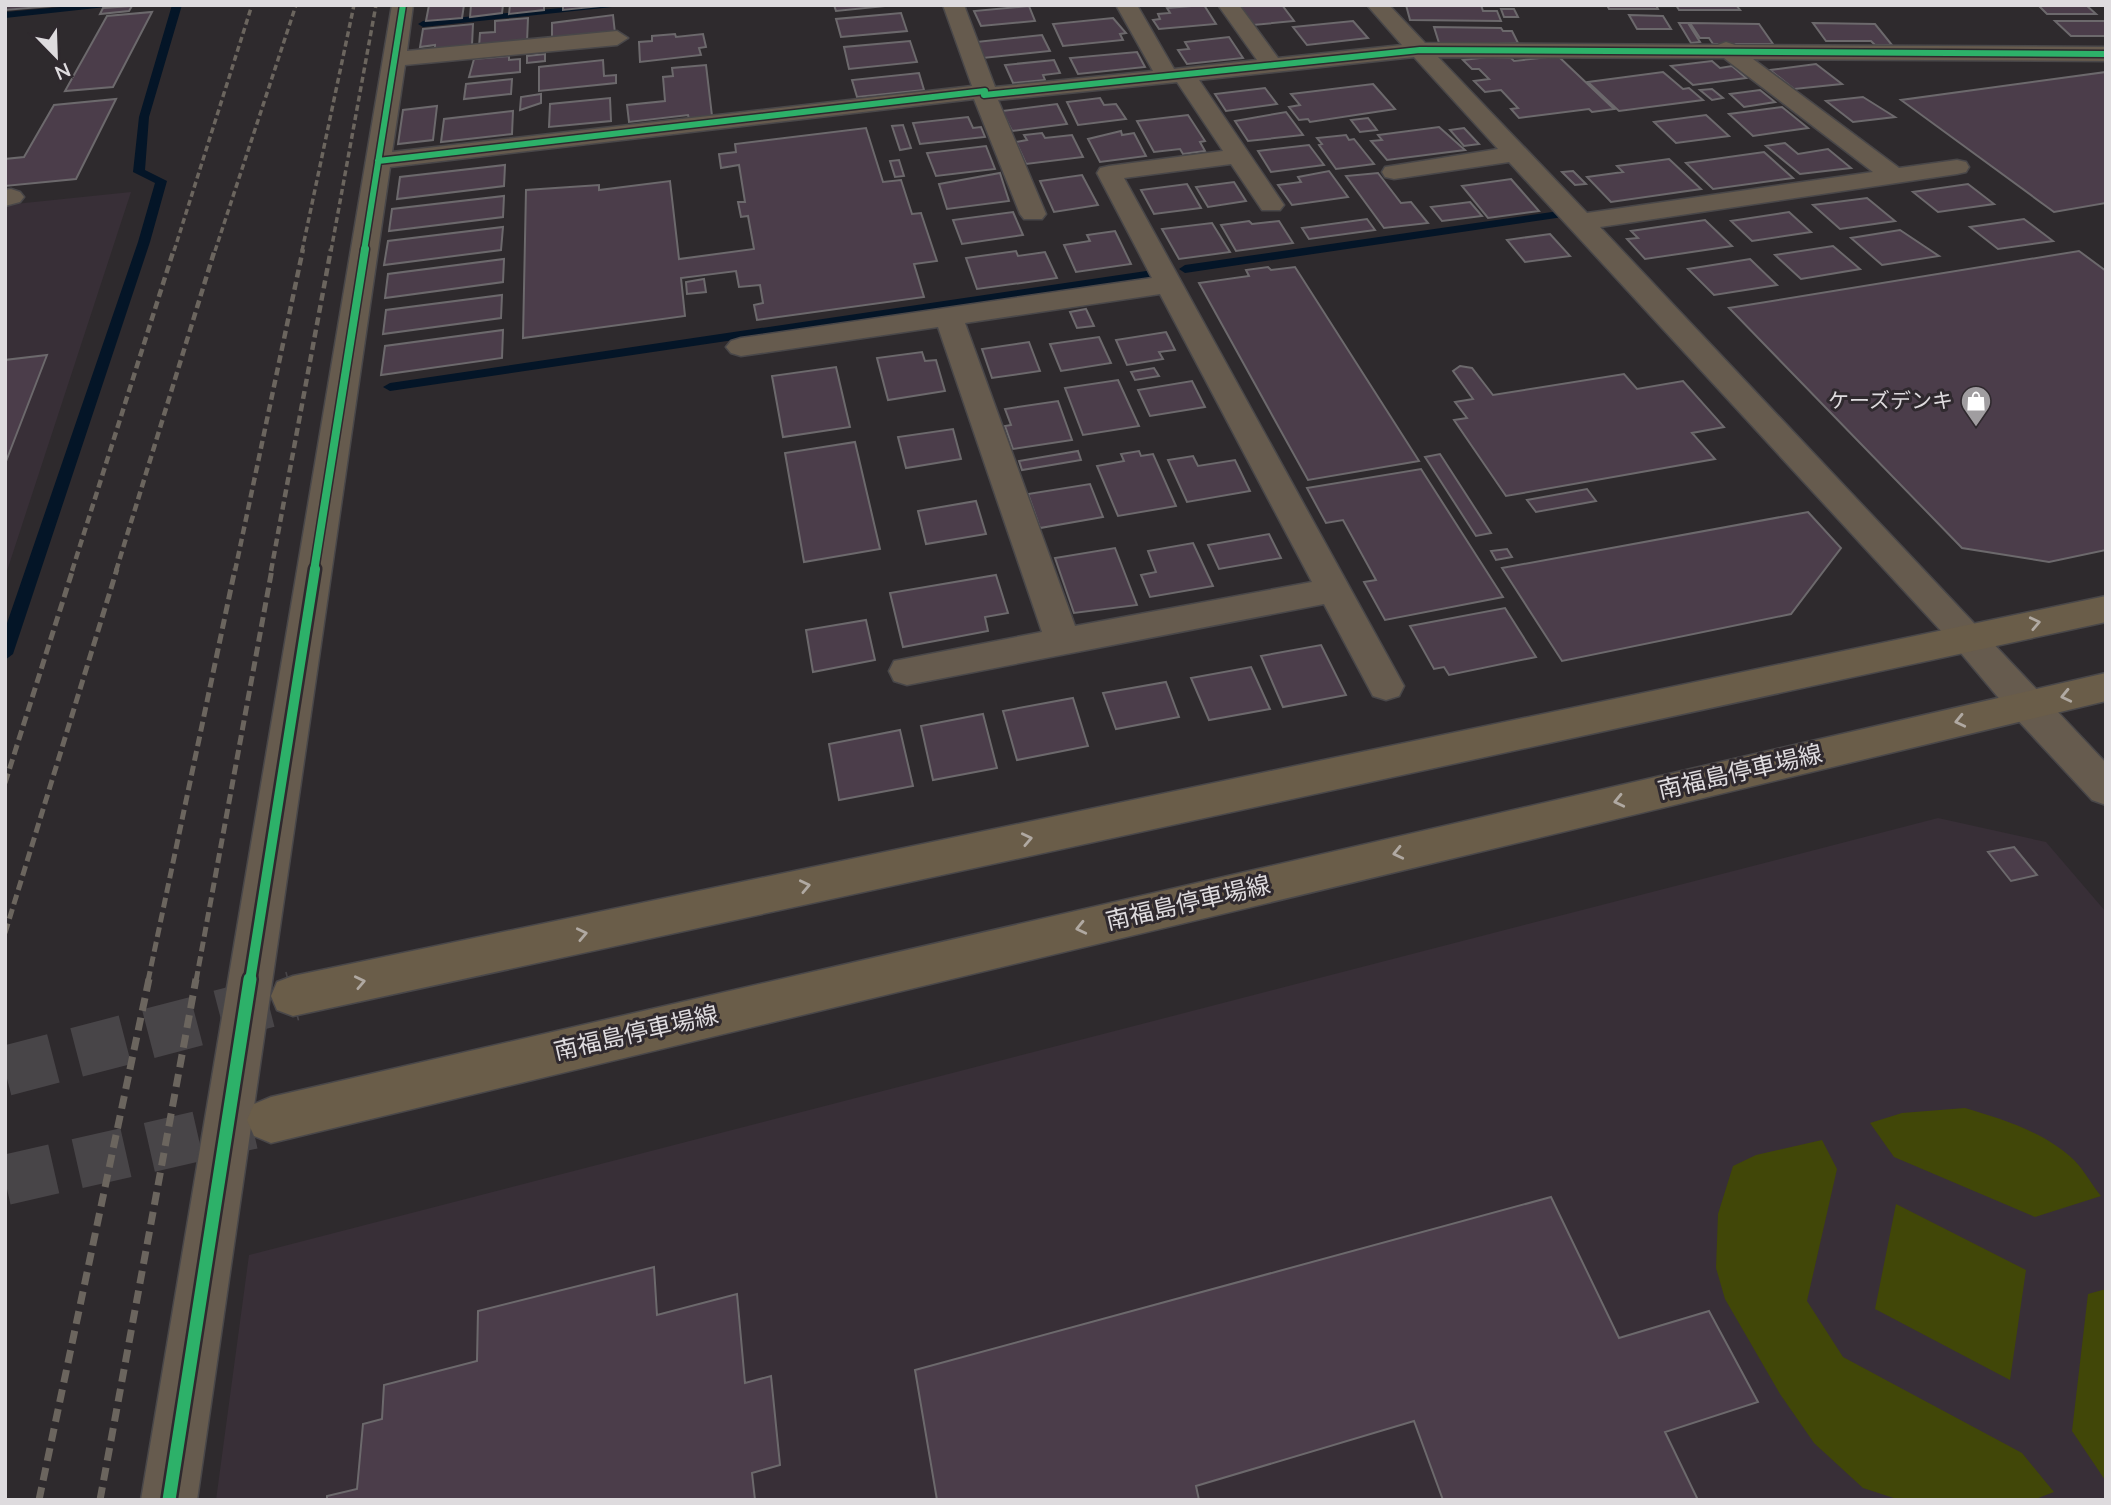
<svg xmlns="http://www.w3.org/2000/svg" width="2111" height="1505" font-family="Lato,'Noto Sans JP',sans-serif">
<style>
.built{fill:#382f37}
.green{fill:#414708}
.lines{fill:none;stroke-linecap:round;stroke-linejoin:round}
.stream{fill:#041527;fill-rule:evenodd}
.building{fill:#4b3d4a;stroke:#6c696c;stroke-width:2}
.secondary-tunnel{stroke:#484548;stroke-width:50;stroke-dasharray:50 24;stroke-linecap:butt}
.street-casing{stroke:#494749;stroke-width:3}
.secondary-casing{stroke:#494749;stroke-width:3}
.street{fill:#665b4e;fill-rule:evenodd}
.secondary{fill:#6a5d49;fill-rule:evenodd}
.rail-far3{stroke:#6b655e;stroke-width:3.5;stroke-dasharray:6 3.5;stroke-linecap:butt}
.rail-far2{stroke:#6b655e;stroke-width:4.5;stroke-dasharray:8 4.5;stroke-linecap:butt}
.rail-far1{stroke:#6b655e;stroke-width:5;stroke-dasharray:10 5;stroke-linecap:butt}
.rail{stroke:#6b655e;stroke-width:7;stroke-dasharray:13 7;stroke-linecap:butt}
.cycleway-far3-casing{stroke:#2f292e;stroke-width:9}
.cycleway-far2-casing{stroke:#2f292e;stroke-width:11}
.cycleway-far1-casing{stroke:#2f292e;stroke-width:15}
.cycleway-casing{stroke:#2f292e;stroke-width:18}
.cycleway-far3{stroke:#2db169;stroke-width:6}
.cycleway-far2{stroke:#2db169;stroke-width:8}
.cycleway-far1{stroke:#2db169;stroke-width:10}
.cycleway{stroke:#2db169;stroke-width:13}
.oneway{stroke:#b0a9a2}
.labels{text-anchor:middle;stroke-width:6;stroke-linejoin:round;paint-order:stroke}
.far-poi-label{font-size:21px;fill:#dedbde;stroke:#2f292e;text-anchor:end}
.street-label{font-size:24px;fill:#dedbde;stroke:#2f292e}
</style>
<rect width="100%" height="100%" fill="#2e2a2d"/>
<path class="built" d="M131,192L5,577V205Z
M1938,818L2046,842L2106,912V1500H216L249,1255Z"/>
<path class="green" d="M1965,1108C2002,1119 2045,1132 2074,1160C2084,1170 2092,1185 2101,1196L2035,1217L1894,1157L1870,1123L1902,1113Z
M1822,1140L1837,1169L1807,1301L1843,1357L2022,1453L2054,1492L2033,1500H1900L1863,1488L1814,1443L1780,1394L1725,1299L1716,1268L1718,1214L1733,1166L1756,1155Z
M1896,1204L2026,1270L2010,1380L1875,1309Z
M2106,1289V1480H2105L2072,1431L2088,1294Z"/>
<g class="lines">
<path class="stream" d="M83,5H124L5,18V12Z
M172,5H182L149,117L145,170L167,181L150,242L13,654L5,660V629L138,242L155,183L133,172L139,117Z
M593,5H631L423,27L418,24L423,21Z
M1559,211L1563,213V217L1185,273L1179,269L1185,265Z
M1153,270L1159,274L1157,277L390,391L383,387L390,383Z"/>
</g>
<path class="building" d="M5,5H64L5,10Z
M429,5H464L462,18L426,21Z
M471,5H503L502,13L470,17Z
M510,5H544V10L509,14Z
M563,5H610L563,10Z
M834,5H895L836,11Z
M1204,5L1216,24L1159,29L1153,20L1160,19L1158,14L1170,13L1167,8Z
M1239,5H1282L1294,21L1253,25Z
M1406,5H1481L1483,11H1497L1501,21L1410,20Z
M1607,5H1656L1658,9H1609Z
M1676,5H1736L1740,10H1679Z
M2038,5H2086L2096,14H2047Z
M132,6L129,11L100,14L103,8Z
M1029,6L1035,21L981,26L974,11Z
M1501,9H1514L1518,17H1504Z
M152,12L113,87L65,91L107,16Z
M901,13L907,31L841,37L836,19Z
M613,15L615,33L552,40V23Z
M1629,15L1663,16L1671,29H1637Z
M528,18L527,42L479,47L480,33L495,32V21Z
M1113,18L1126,33L1120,34L1123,40L1063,46L1053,24Z
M1353,21L1368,38L1307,45L1293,27Z
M2055,21H2106V36H2071Z
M1679,23H1688L1700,42L1691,43Z
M1690,23L1759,24L1773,44H1713L1709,38H1700Z
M1813,23L1875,24L1892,45H1875L1871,41H1826Z
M473,24L472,45L435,49V45L420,47L423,29Z
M1434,27L1501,28L1503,31H1512L1518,43H1439Z
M675,34L676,37L703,34L706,47L699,48L701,55L640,62L639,42L652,41V36Z
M1042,35L1050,51L983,58L976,42Z
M1229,37L1243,58L1187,64L1178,50L1189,49L1185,42Z
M910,41L917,62L849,69L844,47Z
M1137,52L1145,67L1078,74L1070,58Z
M545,54V61L527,63V56Z
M509,56V60L520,59V72L469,77L474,59Z
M1558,56L1614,109L1592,112L1589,109L1519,118L1511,109L1518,108L1501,90L1485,92L1474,81L1489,79L1479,69H1472L1463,60L1488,57L1511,58L1514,61Z
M603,60L604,76L616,75V83L539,91V67Z
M1054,60L1060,73L1043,75L1045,80L1013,83L1005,65Z
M1712,61L1720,68L1732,66L1746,78L1693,85L1671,66Z
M1816,64L1842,84L1794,89L1770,70Z
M706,65L712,116L689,119L688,115L629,122L627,105L665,101L663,77L673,76L672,68Z
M1663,72L1683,89L1689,88L1703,100L1619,111L1588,82Z
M2106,72V203L2054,212L1901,100Z
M919,73L924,90L857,97L852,80Z
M512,79L511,94L464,99L466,84Z
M1373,84L1395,109L1310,122L1308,119L1299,120L1289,107L1300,105L1291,94Z
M1265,88L1277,104L1226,111L1215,94Z
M1712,89L1723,98L1712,100L1700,90Z
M1760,90L1775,102L1744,107L1730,94Z
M541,94V103L520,110L521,97Z
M1863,97L1895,117L1853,122L1826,101Z
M610,98L611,121L549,127L550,104Z
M1100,98L1104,105L1116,104L1126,119L1078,125L1067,102Z
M116,99L76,179L5,186V159L24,157L54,105Z
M1057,104L1067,124L1012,131L1002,111Z
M437,106L433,140L398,144L403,110Z
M1782,107L1808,128L1753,136L1729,114Z
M513,111L512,134L441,142L444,119Z
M1286,112L1303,135L1248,141L1235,121Z
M1188,115L1205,141L1200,142L1205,151L1183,154L1180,149L1154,152L1137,121Z
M1706,115L1729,136L1676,143L1654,122Z
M968,117L973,128L981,127L985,137L920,144L913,123Z
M1368,118L1377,130L1360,132L1351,120Z
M903,125L911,148L900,150L892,126Z
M1439,127L1465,150L1387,160L1371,141L1382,140L1378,135Z
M866,128L883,182L901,180L912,214L921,213L937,261L914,264L924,297L757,320L754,305L763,303L760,285L739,287L736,271L681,278L685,316L523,338L526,190L599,185V190L670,181L679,259L754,249L748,216L741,217L738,202H745L739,165L721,168L719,154L736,152L735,144Z
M1464,128L1479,144L1464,146L1450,130Z
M1121,131L1122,135L1134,133L1146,156L1100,162L1088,139Z
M1042,133L1045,138L1072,135L1083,157L1026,164L1016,142L1027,140L1024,135Z
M1346,135L1349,140L1354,139L1374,164L1336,169L1319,145L1322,144L1317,138Z
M1785,143L1798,154L1828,149L1851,168L1800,174L1766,146Z
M1309,145L1324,165L1271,172L1258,151Z
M986,146L995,169L936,176L927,153Z
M1764,152L1793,178L1713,189L1686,163Z
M1669,159L1701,189L1611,202L1587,177L1623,172L1617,166Z
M899,160L904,176L895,177L890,161Z
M505,165L504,186L397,199L400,177Z
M1329,171L1348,197L1292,205L1278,185L1301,182L1298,177Z
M1573,171L1586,184L1575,185L1562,172Z
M1000,173L1009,201L947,209L939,184Z
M1378,173L1401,203L1411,202L1428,223L1384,228L1346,176Z
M1082,175L1098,205L1054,212L1040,181Z
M1511,179L1539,211L1488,218L1462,186Z
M1234,182L1246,201L1208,207L1196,187Z
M1187,184L1201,208L1154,214L1141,190Z
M1968,184L1994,204L1938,212L1913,192Z
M504,196L503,217L389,231L392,209Z
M1867,198L1895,221L1840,229L1813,205Z
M1470,202L1482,216L1442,221L1431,207Z
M1013,212L1023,235L962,244L953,220Z
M1789,212L1811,232L1752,241L1731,221Z
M1367,219L1375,230L1309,239L1302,228Z
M2024,219L2053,241L1998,249L1970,227Z
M1705,220L1732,246L1645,259L1627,239L1638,238L1631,231Z
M1249,221L1252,224L1279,221L1293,243L1236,251L1221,225Z
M1212,223L1230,252L1179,259L1162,229Z
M503,227L501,250L384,265L388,241Z
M1900,230L1939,256L1882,265L1851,238Z
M1115,231L1131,264L1076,272L1064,245L1090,241L1087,235Z
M1550,234L1570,256L1525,262L1507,240Z
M1833,246L1860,269L1801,279L1775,255Z
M1016,251L1018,256L1045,252L1057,278L977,289L966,258Z
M2079,251L2106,271V550L2049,562L1962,548L1729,308Z
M504,259L503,282L385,298L388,274Z
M1750,259L1777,285L1714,295L1688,269Z
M1268,267L1271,270L1295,267L1419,461L1308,480L1199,283L1249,276L1246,270Z
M704,279L706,292L687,294L686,282Z
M502,295L501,318L383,334L386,310Z
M1086,309L1094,326L1077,328L1070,312Z
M503,330L502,358L381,375L385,346Z
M1166,332L1175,350L1159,352L1163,359L1127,365L1116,340Z
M1099,337L1111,363L1061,371L1050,344Z
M1029,342L1040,371L992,378L982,349Z
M922,352L925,361L936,360L945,391L888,400L877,358Z
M47,355L5,464V360Z
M1460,366L1472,368L1493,395L1624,374L1637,389L1683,381L1724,427L1692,433L1715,459L1506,496L1454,420L1467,418L1455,402L1473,399L1453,371Z
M836,367L850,427L783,437L772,376Z
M1154,368L1159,376L1135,380L1131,372Z
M1118,380L1139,426L1083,435L1065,388Z
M1192,381L1205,407L1150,416L1138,390Z
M1058,401L1072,440L1013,449L1005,426L1011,425L1005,409Z
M953,429L961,459L906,468L898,437Z
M855,442L880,549L804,562L785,453Z
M1078,451L1081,460L1022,470L1019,461Z
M1139,451L1141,456L1153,454L1176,506L1118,516L1097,466L1124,461L1121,454Z
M1440,454L1491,533L1476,536L1425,457Z
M1193,456L1198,466L1235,460L1250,491L1187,502L1168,460Z
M1421,469L1503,597L1385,620L1364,582L1376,580L1343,520L1326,523L1307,488Z
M1090,484L1103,517L1040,528L1028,494Z
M1587,489L1596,501L1536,512L1527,500Z
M976,501L986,534L926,544L918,511Z
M1808,512L1841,548L1791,614L1562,661L1502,568Z
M1269,534L1281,558L1219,569L1208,545Z
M1193,543L1213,586L1150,597L1141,575L1156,572L1148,551Z
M1115,548L1137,605L1074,613L1055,558Z
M1507,549L1512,557L1496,560L1491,551Z
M996,575L1008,613L985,617L988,631L903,647L890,593Z
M1505,608L1536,657L1449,675L1444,667L1434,669L1410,626Z
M866,620L875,660L813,672L806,630Z
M1321,645L1346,695L1283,707L1261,656Z
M1251,667L1270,709L1209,720L1191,678Z
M1166,682L1179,717L1116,729L1103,693Z
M1073,698L1088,746L1017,760L1003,711Z
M983,714L997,768L933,780L921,726Z
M900,730L913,786L839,800L829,744Z
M2014,847L2037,875L2011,881L1988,852Z
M1551,1197L1619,1338L1709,1311L1758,1402L1665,1432L1698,1500H1443L1414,1421L1196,1486L1199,1500H937L915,1370Z
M654,1267L657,1315L737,1294L745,1383L771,1376L780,1465L752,1473L755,1500H327V1496L357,1489L363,1424L382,1419L384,1385L477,1361L478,1311Z"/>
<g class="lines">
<path class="secondary-tunnel" d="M5,1071L293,996
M5,1180L252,1124"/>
<g class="street-casing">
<path id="street" d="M392,5H413L407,51L617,31L628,38L617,45L405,65L392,152L972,86L943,5H964L995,87L1153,71L1116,5H1137L1174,69L1257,60L1218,5H1239L1278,58L1402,45L1367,5H1389L1425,43L1718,45L1726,42L1735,45L2106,47V61L1753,59L1899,168L1957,160L1966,162L1969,167L1966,172L1957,174L1600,227L2106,763V805L2092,800L2013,715L1955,646L1509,162L1394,179L1385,177L1382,172L1385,167L1498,149L1414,57L1199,80L1284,205L1280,210H1262L1231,164L1124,178L1404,686L1399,696L1386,700L1373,696L1324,604L907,685L894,681L889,671L894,661L1042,632L938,327L741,356L731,353L726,347L731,341L741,338L1152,278L1097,173L1100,168L1109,166L1223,151L1177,82L998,100L1046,214L1042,219H1024L1020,214L974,99L390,167L197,1500H141ZM1438,57L1724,58L1873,172L1587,213ZM1160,294L1312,582L1075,626L965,323Z
M11,189L20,192L24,197L20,202L5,206V190Z"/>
</g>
<g class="secondary-casing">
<path id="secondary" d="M2106,596V622L293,1016L277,1010L271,996L277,982L293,976Z
M2106,673V701L271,1143L254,1136L247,1120L254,1104L271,1097Z"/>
</g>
<use href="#street" class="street"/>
<use href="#secondary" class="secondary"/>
<path class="rail-far3" d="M174,251L252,5
M215,251L296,5
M302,251L354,5
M331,251L376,5"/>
<path class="rail-far2" d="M72,571L174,249
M116,571L215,249
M235,571L303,249
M271,571L331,249"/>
<path class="rail-far1" d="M5,783L73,569
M5,933L117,569
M148,981L235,569
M196,981L272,569"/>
<path class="rail" d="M39,1500L149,979
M100,1500L196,979"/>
<g class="cycleway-far3-casing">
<path id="cycleway-far3" d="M378,161L985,91L984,95L1420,50L2106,54
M364,251L403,5"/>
</g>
<g class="cycleway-far2-casing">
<path id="cycleway-far2" d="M314,571L365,249"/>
</g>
<g class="cycleway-far1-casing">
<path id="cycleway-far1" d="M250,981L315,569"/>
</g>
<g class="cycleway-casing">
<path id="cycleway" d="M169,1500L250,979"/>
</g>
<use href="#cycleway-far3" class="cycleway-far3"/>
<use href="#cycleway-far2" class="cycleway-far2"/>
<use href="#cycleway-far1" class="cycleway-far1"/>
<use href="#cycleway" class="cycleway"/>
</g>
<defs><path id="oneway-chevron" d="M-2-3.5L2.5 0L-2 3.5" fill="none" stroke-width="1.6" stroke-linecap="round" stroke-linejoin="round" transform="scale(1.75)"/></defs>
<g class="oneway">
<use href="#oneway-chevron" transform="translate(2035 623) rotate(-12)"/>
<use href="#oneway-chevron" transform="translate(2066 696) rotate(167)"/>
<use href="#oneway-chevron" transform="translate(1960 721) rotate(167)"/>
<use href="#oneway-chevron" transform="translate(1619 801) rotate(167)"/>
<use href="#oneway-chevron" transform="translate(1027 839) rotate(-12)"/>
<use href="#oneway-chevron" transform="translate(1398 853) rotate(167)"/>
<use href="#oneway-chevron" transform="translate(805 886) rotate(-12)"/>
<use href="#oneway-chevron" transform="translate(1081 928) rotate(167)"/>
<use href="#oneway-chevron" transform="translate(582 934) rotate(-12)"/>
<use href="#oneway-chevron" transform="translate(360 982) rotate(-12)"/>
</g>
<defs>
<g id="shop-pin" transform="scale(1.575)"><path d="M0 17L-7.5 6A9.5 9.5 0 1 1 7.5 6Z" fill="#a09da0" stroke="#2f292e"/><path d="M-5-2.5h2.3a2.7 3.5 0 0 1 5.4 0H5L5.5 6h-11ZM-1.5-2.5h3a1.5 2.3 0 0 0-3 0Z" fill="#fff"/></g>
</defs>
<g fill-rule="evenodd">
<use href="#shop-pin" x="1976" y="401"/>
</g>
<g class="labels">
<g class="far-poi-label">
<text x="1953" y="408">ケーズデンキ</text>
</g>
<g class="street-label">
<text transform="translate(1740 772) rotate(-13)" y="8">南福島停車場線</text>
<text transform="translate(1188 903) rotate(-13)" y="8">南福島停車場線</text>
<text transform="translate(636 1033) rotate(-13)" y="8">南福島停車場線</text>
</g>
</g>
<rect width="2111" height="1505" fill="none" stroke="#dedbde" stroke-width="14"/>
<g transform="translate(56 56) rotate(157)" stroke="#2f292e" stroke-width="5" paint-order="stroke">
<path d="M0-5L12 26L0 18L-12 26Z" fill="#dedbde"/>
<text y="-10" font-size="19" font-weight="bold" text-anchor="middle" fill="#dedbde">N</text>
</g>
</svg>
